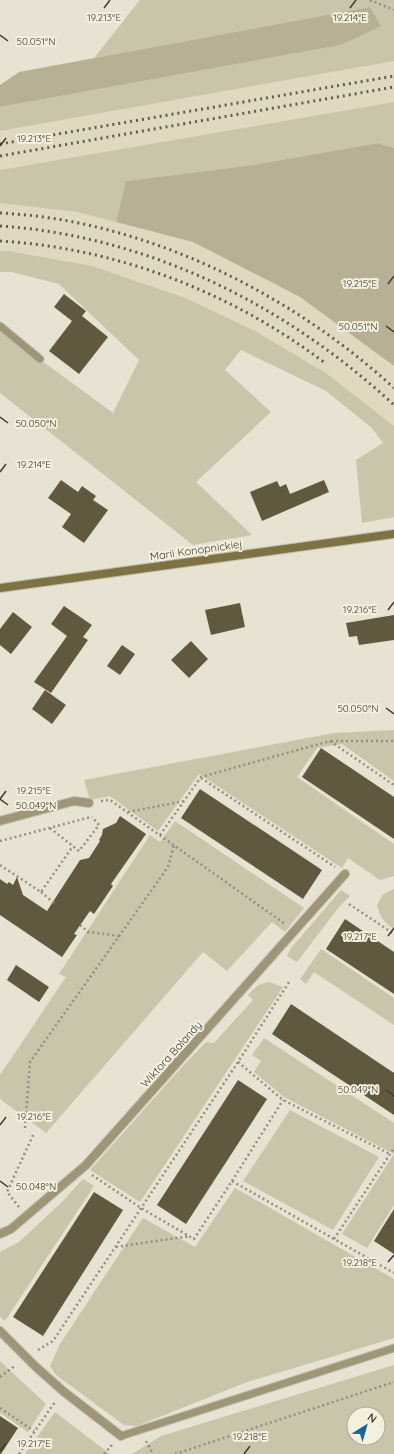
<svg xmlns="http://www.w3.org/2000/svg" width="394" height="1454" font-family="Quicksand,sans-serif">
<style>
.built{fill:#e0d9c0}
.green{fill:#cac4aa;fill-rule:evenodd}
.forest{fill:#b8b094}
.building{fill:#60593f}
.lines{fill:none;stroke-linecap:round;stroke-linejoin:round}
.lane-casing{stroke:#c2bdae;stroke-width:9}
.street-casing{stroke:#c2bdae;stroke-width:10}
.secondary-casing{stroke:#c2bdae;stroke-width:10}
.path{stroke:#928f83;stroke-width:2.5;stroke-dasharray:2 3;stroke-linecap:butt}
.lane{stroke:#9f9677;stroke-width:7}
.street{stroke:#9f9677;stroke-width:8}
.secondary{stroke:#7f7242;stroke-width:8}
.rail{stroke:#5f5c53;stroke-width:3;stroke-dasharray:2 4;stroke-linecap:butt}
.ticks{fill:none;stroke:#3d3b34;stroke-width:1.5}
.labels{text-anchor:middle;stroke-width:4;stroke-linejoin:round;paint-order:stroke}
.street-label{font-size:11px;fill:#3d3b34;stroke:#f4f0de}
.ticks-label{font-size:10px;text-anchor:middle;fill:#3d3b34;stroke:#f4f0de;stroke-width:4;stroke-linejoin:round;paint-order:stroke}
</style>
<rect width="100%" height="100%" fill="#e7e2d1"/>
<path class="built" d="M394,61V102L0,170V131Z
M0,203L77,212L193,242L300,297L394,366V426L326,373L255,331L188,299L8,251H0Z"/>
<path class="green" d="M140,0H394V61L0,131V107L341,45L370,7L94,58Z
M394,102V148L378,143L253,165L126,181L116,222L77,212L0,203V170Z
M0,251H8L92,266L188,299L255,331L326,373L394,426V517L362,523L356,460L383,443L372,428L326,391L241,350L225,370L271,412L196,482L252,535L193,545L0,393V330L113,413L139,360L59,284L12,272H0Z
M394,730V781L342,744L317,748L297,777L394,844V876L380,880L348,858L342,868L199,774L158,831L110,796L90,800L84,780L334,733Z
M175,821L304,908L285,932L272,922L227,971L203,952L46,1133L0,1099V1075L66,977L59,974L150,835L160,842Z
M394,889V929C384,922 380,917 377,905L383,894Z
M341,890L350,896L339,907L297,962L287,956L291,948Z
M321,949L394,998V1025L314,972L306,984L300,979Z
M269,982L283,987L140,1202L90,1170L181,1068L206,1042L214,1043L253,1000L248,995L258,985Z
M264,1038L394,1123V1205L367,1248L342,1234L394,1154L284,1097L254,1072L261,1061L252,1055Z
M290,1110L379,1157L333,1230L243,1181Z
M83,1179L94,1186L5,1321L0,1317V1252L19,1242L61,1203Z
M235,1188L394,1279V1338L247,1382L137,1426L124,1425L56,1375L50,1366L60,1344L143,1218L195,1247Z
M0,1361L46,1404L28,1432L0,1413Z
M394,1365V1454H132L161,1436ZM354,1414H378V1438H354Z
M55,1412L110,1454H25Z"/>
<path class="forest" d="M370,7L381,26L341,45L0,107V85L19,72Z
M378,143L394,148V366L300,297L193,242L116,222L126,181L253,165Z"/>
<path class="building" d="M64,294L86,311L82,316L108,337L79,374L49,351L72,321L54,307Z
M61,480L78,492L82,486L96,496L93,500L108,510L84,543L62,527L71,514L48,498Z
M324,480L329,492L262,521L250,492L277,481L280,487L286,484L290,494Z
M240,603L245,627L211,635L205,610Z
M64,606L92,625L83,637L88,640L51,693L34,682L67,636L51,624Z
M13,612L32,627L11,654L0,645V629Z
M394,615V640L359,645L357,636L349,637L346,623Z
M191,641L208,659L189,678L171,660Z
M122,645L135,654L120,675L107,666Z
M45,690L66,705L52,724L32,709Z
M321,748L394,797V839L302,777Z
M200,789L322,870L303,899L181,818Z
M120,816L146,834L111,884L113,886L94,914L90,911L74,934L77,935L62,957L0,915V879L7,884L9,882L13,885L17,877L23,895L47,911L80,860L89,858L100,841L99,840L102,835L103,829L116,823Z
M345,919L394,952V994L326,949Z
M16,965L49,987L39,1002L7,980Z
M291,1004L394,1073V1115L272,1034Z
M238,1080L267,1099L186,1224L157,1205Z
M94,1192L123,1210L43,1336L13,1317Z
M394,1209V1254L374,1241Z
M0,1416L18,1428L1,1454H0Z"/>
<g class="lines">
<g class="lane-casing">
<path id="lane" d="M0,326L40,359
M121,1436L394,1348"/>
</g>
<g class="street-casing">
<path id="street" d="M0,821L74,801L89,803
M0,1234L11,1229L86,1165L345,874
M0,1331L36,1367L63,1391L121,1436"/>
</g>
<g class="secondary-casing">
<path id="secondary" d="M0,588L394,534"/>
</g>
<path class="path" d="M370,0L394,10
M331,741H394
M201,778L335,867
M101,801L110,800L285,924
M128,812L184,801
M50,828L79,851L99,825L92,817
M160,835L201,777L330,741L394,785
M0,841L91,817
M0,865L41,892L73,846
M41,892L55,904
M349,904L394,934
M80,925L88,932L119,936
M238,1062L283,1100L390,1154
M25,1128L30,1062L168,867L174,845
M92,1175L141,1208L194,1239L232,1181L394,1273
M232,1181L283,1100
M19,1207L7,1192L34,1133
M334,1239L394,1148
M116,1247L190,1236
M38,1350L53,1341L238,1062L289,982
M0,1377L16,1365
M0,1408L34,1431
M146,1441L153,1454
M19,1454L55,1402
M104,1454L112,1445
M175,1454L394,1382"/>
<use href="#lane" class="lane"/>
<use href="#street" class="street"/>
<use href="#secondary" class="secondary"/>
<path class="rail" d="M0,144L394,76
M0,156L394,87
M0,213C144,220 289,292 394,388
M0,226C148,236 286,305 394,405
M0,241C117,248 231,292 325,363"/>
</g>
<path class="ticks" d="M104,8L110,0M350,8L356,0M0,35L8,41M0,146L6,138M388,284L394,276M386,326L394,332M0,417L8,423M0,472L6,464M388,610L394,602M386,708L394,714M0,799L6,791M0,799L8,805M388,936L394,928M386,1090L394,1096M0,1125L6,1117M0,1181L8,1187M388,1262L394,1255M0,1451L6,1443M244,1454L250,1446"/>
<g class="labels">
<g class="street-label">
<text transform="translate(196 550) rotate(-8)" y="4">Marii Konopnickiej</text>
<text transform="translate(171 1054) rotate(-48)" y="4">Wiktora Bałandy</text>
</g>
</g>
<g class="ticks-label">
<text x="104" y="21">19.213°E</text>
<text x="350" y="21">19.214°E</text>
<text x="36" y="45">50.051°N</text>
<text x="34" y="142">19.213°E</text>
<text x="360" y="287">19.215°E</text>
<text x="358" y="330">50.051°N</text>
<text x="36" y="427">50.050°N</text>
<text x="34" y="468">19.214°E</text>
<text x="360" y="613">19.216°E</text>
<text x="358" y="712">50.050°N</text>
<text x="34" y="794">19.215°E</text>
<text x="36" y="809">50.049°N</text>
<text x="360" y="940">19.217°E</text>
<text x="358" y="1093">50.049°N</text>
<text x="34" y="1120">19.216°E</text>
<text x="36" y="1190">50.048°N</text>
<text x="360" y="1266">19.218°E</text>
<text x="250" y="1440">19.218°E</text>
<text x="34" y="1447">19.217°E</text>
</g>
<g transform="translate(366 1426) rotate(37)"><circle r="19" fill="#f4f0de" stroke="#aba89a"/>
<path d="M0-3L7 15L0 10L-7 15Z" fill="#1a6598"/>
<text y="-6" font-size="11" font-weight="bold" text-anchor="middle" fill="#3d3b34">N</text>
</g>
</svg>
